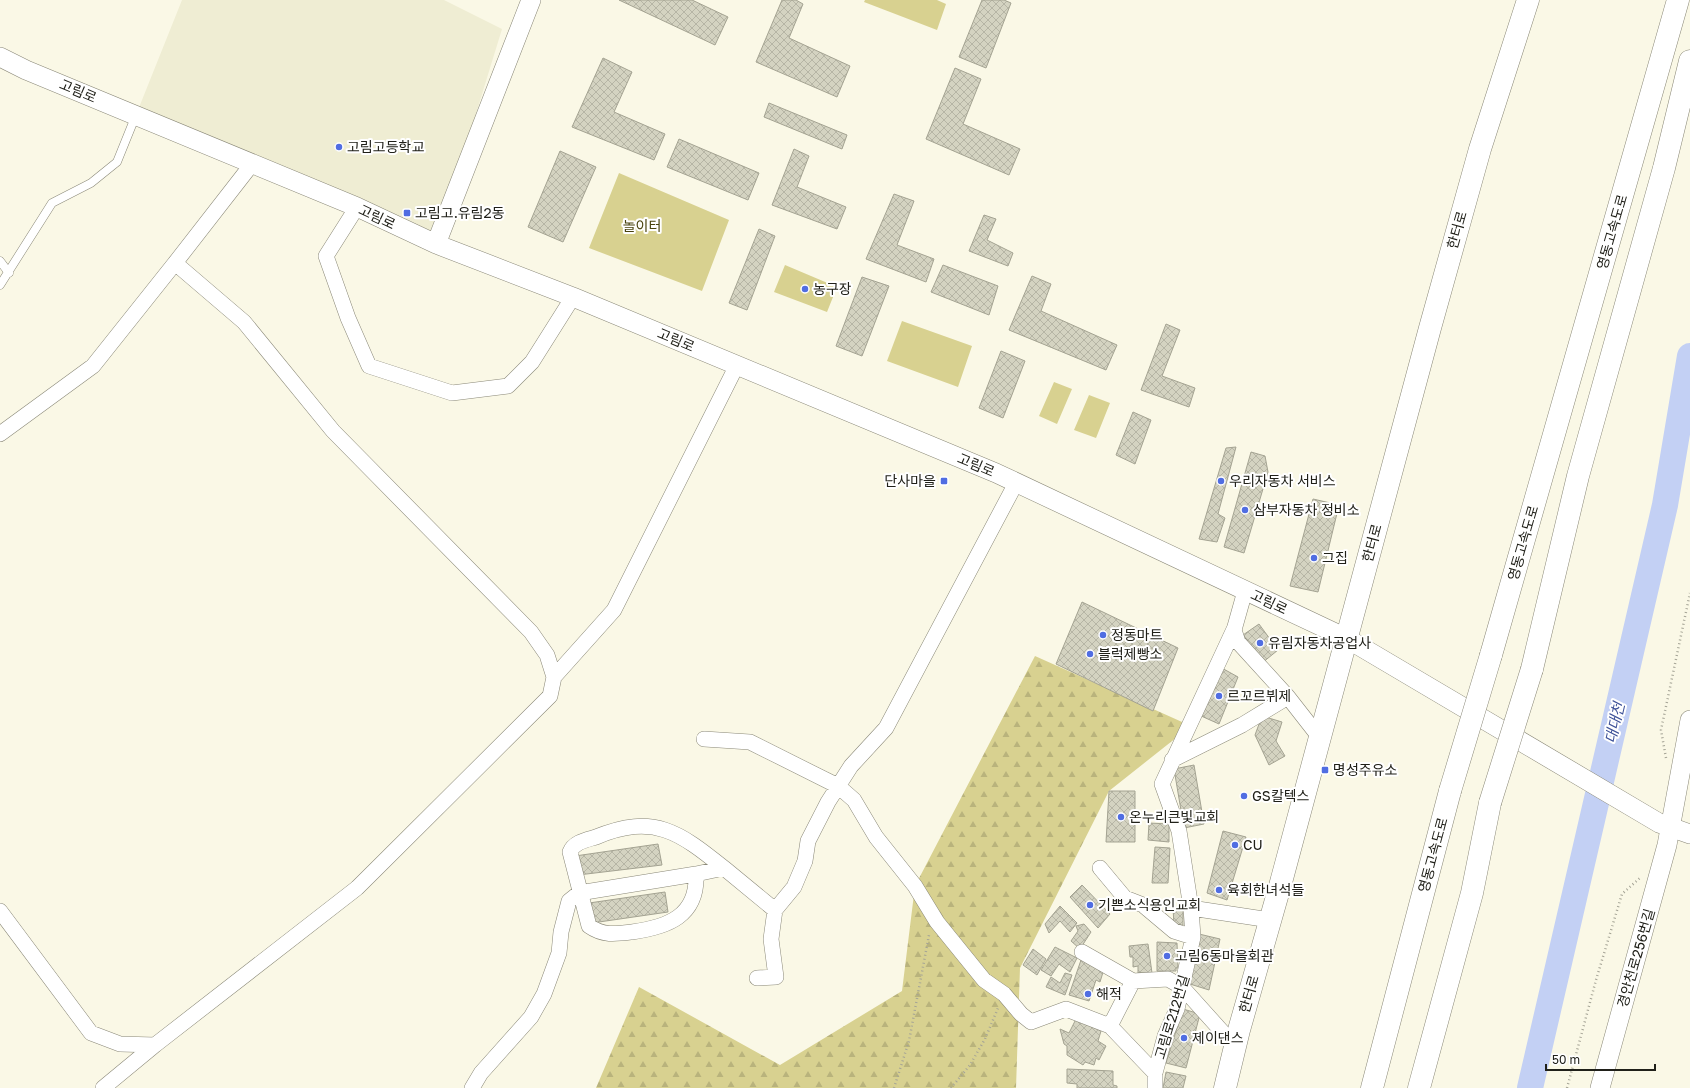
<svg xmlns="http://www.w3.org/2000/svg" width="1690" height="1088" font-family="'Golos Text','Noto Sans KR',sans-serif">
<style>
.built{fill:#efedd3}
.forest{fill:url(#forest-firs)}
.park{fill:#d8d190}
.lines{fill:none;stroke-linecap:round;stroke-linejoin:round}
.river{stroke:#c3d0f4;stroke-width:26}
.building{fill:url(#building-cross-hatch);stroke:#a4a392}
.service-casing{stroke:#8a8878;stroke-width:9}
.minor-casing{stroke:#8a8878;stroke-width:16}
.tertiary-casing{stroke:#8a8878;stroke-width:20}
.secondary-casing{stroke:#8a8878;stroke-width:23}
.motorway-casing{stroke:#8a8878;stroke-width:23}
.path{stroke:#a5a496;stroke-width:2.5;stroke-dasharray:1 3;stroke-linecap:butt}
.service{stroke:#fff;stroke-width:8}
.minor{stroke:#fff;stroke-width:15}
.tertiary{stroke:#fff;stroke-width:19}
.secondary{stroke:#fff;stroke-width:22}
.motorway{stroke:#fff;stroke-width:22}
.motorway-bridge-casing{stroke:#8a8878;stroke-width:23;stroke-linecap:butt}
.motorway-bridge{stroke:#fff;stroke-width:22}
.poi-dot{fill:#506de2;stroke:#fff;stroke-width:1.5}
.labels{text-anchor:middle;stroke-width:4;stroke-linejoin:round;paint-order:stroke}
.street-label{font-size:14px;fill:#202019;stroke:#fff}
.poi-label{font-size:14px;fill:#202019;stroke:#fff;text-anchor:start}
.park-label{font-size:14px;fill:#49430f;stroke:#fff}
.water-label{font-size:15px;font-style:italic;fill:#3d5198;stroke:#fff}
</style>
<defs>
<pattern id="forest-firs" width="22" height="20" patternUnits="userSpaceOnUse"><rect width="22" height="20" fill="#d8d190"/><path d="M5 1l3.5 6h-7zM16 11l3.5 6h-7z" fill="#b9b37c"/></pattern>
<pattern id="building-cross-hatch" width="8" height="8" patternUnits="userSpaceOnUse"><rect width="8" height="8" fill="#d4d3c1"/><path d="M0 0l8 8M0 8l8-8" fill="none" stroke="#b6b5a5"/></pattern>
</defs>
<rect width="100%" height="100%" fill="#faf8e6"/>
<path class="built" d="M182,0H444L502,29L436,244L136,115Z"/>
<path class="forest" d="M1035,656L1191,726L1109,791L1020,968L1016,1088H596L639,987L780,1065L902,991L915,886Z"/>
<path class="park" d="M865,0H937L946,4L937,30L864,2Z
M619,173L729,220L702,291L589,248Z
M785,265L837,287L827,312L774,292Z
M902,321L972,346L958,387L887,361Z
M1054,382L1072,389L1057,424L1039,416Z
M1089,395L1110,403L1096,438L1074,430Z"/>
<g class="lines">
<path class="river" d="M1530,1088L1665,505L1690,356"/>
</g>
<path class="building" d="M619,0H692L728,17L715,45Z
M782,0H796L803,4L789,38L850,66L837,97L756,62Z
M982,0H1004L1011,3L986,68L959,57Z
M603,58L632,72L614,112L665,134L654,160L572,127Z
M955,68L981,79L963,124L1020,149L1009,175L926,139Z
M769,103L847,135L842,149L764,117Z
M679,139L759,173L748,200L667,167Z
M794,149L809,156L797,187L846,207L837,229L772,205Z
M560,151L596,167L563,242L528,227Z
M894,194L914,201L897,245L934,259L926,282L866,259Z
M984,215L996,219L987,240L1013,253L1008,266L969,251Z
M759,229L775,236L747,310L729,303Z
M943,265L998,286L989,315L931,292Z
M1032,276L1051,284L1041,311L1117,345L1106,370L1009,330Z
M862,277L889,286L862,356L836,346Z
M1166,324L1180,330L1162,376L1195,388L1189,407L1141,390Z
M1001,351L1025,361L1003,418L979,408Z
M1133,412L1151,420L1135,464L1116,455Z
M1236,447L1218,514L1225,518L1217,542L1199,539L1226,448Z
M1251,452L1265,456L1268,472L1244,553L1224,547Z
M1313,499L1339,505L1318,592L1290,586Z
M1082,602L1178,648L1153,711L1056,664Z
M1259,624L1278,650L1262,663L1243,635Z
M1220,667L1238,677L1219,724L1199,715Z
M1262,716L1282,722L1276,741L1285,756L1269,765L1255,735Z
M1194,765L1204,824L1184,828L1174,769Z
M1109,791H1135V842H1106Z
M1149,823L1169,824V842L1148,840Z
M1223,831L1246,837L1227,900L1207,893Z
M658,844L662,865L578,875L575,856Z
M1155,847L1170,848L1168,883H1152Z
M1082,885L1110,914L1098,928L1070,897Z
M665,892L668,912L592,923L589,903Z
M1060,906L1077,923L1070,932L1060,921L1049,933L1045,924Z
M1173,907L1183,908V925L1174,926Z
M1084,924L1091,932L1080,949L1071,941L1078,931L1076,926Z
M1199,934L1220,939L1209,990L1190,984Z
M1157,942L1177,943L1178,968H1176V971H1157Z
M1148,944L1152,973H1138V966L1133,967V957H1130L1129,946Z
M1055,947L1077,958L1070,972L1059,964L1051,976L1041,970Z
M1033,949L1046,959L1037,975L1023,965Z
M1081,960L1104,969L1100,982L1096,980L1089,1001L1069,995Z
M1065,973L1072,975L1065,995L1046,987L1051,977L1060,983Z
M1183,1009L1200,1014L1186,1068L1166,1063Z
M1076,1019L1101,1031L1098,1041L1106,1046L1099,1060L1096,1058L1094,1065L1085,1062L1083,1065L1067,1055V1046L1064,1044L1060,1029L1069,1033Z
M1067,1069L1113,1071V1085L1117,1086V1088H1077V1084L1067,1083Z
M1166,1072L1186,1076L1183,1088H1163Z"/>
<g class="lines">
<g class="service-casing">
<path id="service" d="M0,261L9,273
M0,285L52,203L91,183L117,162L136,115"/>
</g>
<g class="minor-casing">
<path id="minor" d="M357,207L326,256L348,318L369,366L452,393L508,386L532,362L573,297
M0,434L93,366L175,263
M1245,591L1234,630L1238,642L1288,697L1320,738
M554,677L614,610L737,365
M704,739L750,742L838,786L854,800L876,837L915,886L937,922L984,980L1004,994L1021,1014L1031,1022L1066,1009L1110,1026
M1172,760L1242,725L1288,697
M724,868C679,832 654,813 596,837C586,840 574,842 570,852L589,926C603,936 616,934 632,932C668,927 698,916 696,874L724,868L775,910
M1100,868L1125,898L1143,905L1174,931L1193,937
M1191,908L1270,920
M0,911L91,1033L120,1044L155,1045L357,888L550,696L554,677L547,655L531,632L333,431L244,322L175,263L252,164
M1082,952L1133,981L1168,979L1182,987L1235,1046
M757,978L776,977L771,939L775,910L794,887L805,861L808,841L828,802L851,766L886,728L1016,483
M1133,981L1110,1026L1155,1073
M103,1088L155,1045
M472,1088L481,1073L531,1017L544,994L559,953L561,932L569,901L579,893L696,874
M1155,1088V1073L1165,1036L1177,1009L1193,937L1191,908L1179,831L1162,784L1235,627"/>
</g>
<g class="tertiary-casing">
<path id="tertiary" d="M0,57L26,70L357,207L436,244L573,297L996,473L1346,638L1659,823L1690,834
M436,244L531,0
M1600,1088L1667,845L1690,720"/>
</g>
<g class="secondary-casing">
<path id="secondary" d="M1225,1088L1239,1030L1280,886L1430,328L1480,149L1528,0"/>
</g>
<g class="motorway-casing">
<path id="motorway" d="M1491,655L1678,0
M1532,669L1578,476L1664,168L1690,61
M1372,1088L1450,791
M1419,1088L1472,893L1490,803"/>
</g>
<path class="path" d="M1666,758L1661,730L1690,593
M894,1088L909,1041L929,935
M951,1088L970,1065L985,1039L998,1008
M1567,1088L1596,980L1622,894L1641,877"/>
<use href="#service" class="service"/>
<use href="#minor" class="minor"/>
<use href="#tertiary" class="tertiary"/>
<use href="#secondary" class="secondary"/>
<use href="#motorway" class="motorway"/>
<g class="motorway-bridge-casing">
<path id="motorway-bridge" d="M1450,791L1491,655
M1490,803L1532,669"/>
</g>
<use href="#motorway-bridge" class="motorway-bridge"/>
</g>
<g class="poi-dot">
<circle cx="339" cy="147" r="4"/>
<rect x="403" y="209" width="8" height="8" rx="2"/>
<circle cx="805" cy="289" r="4"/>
<rect x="940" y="477" width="8" height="8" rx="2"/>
<circle cx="1221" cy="481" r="4"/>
<circle cx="1245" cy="510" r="4"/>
<circle cx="1314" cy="558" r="4"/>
<circle cx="1103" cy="635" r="4"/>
<circle cx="1260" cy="643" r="4"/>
<circle cx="1090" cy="654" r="4"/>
<circle cx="1219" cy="696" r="4"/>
<rect x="1321" y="766" width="8" height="8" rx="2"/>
<circle cx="1244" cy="796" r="4"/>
<circle cx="1121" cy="817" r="4"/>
<circle cx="1235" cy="845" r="4"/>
<circle cx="1219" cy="890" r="4"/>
<circle cx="1090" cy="905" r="4"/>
<circle cx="1167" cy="956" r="4"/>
<circle cx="1088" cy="994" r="4"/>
<circle cx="1184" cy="1038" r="4"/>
</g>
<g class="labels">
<g class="street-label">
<text transform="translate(78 91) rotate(23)" y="5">고림로</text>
<text transform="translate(377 217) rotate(25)" y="5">고림로</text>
<text transform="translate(1457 230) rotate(-74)" y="5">한터로</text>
<text transform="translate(1612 232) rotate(-74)" y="5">영동고속도로</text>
<text transform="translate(676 340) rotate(23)" y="5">고림로</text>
<text transform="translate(976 465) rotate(23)" y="5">고림로</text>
<text transform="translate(1372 543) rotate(-75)" y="5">한터로</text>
<text transform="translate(1523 543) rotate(-74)" y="5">영동고속도로</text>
<text transform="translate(1269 602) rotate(25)" y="5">고림로</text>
<text transform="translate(1433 855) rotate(-75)" y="5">영동고속도로</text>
<text transform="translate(1636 958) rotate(-74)" y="5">경안천로256번길</text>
<text transform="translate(1249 994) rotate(-74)" y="5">한터로</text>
<text transform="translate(1172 1017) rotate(-73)" y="5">고림로212번길</text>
</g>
<g class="poi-label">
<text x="347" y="152">고림고등학교</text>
<text x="415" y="218">고림고.유림2동</text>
<text x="813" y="294">농구장</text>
<text x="936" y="486" text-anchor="end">단사마을</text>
<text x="1229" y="486">우리자동차 서비스</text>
<text x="1253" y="515">삼부자동차 정비소</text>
<text x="1322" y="563">그집</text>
<text x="1111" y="640">정동마트</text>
<text x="1268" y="648">유림자동차공업사</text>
<text x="1098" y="659">블럭제빵소</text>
<text x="1227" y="701">르꼬르뷔제</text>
<text x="1333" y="775">명성주유소</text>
<text x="1252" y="801">GS칼텍스</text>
<text x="1129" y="822">온누리큰빛교회</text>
<text x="1243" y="850">CU</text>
<text x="1227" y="895">육회한녀석들</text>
<text x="1098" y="910">기쁜소식용인교회</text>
<text x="1175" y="961">고림6동마을회관</text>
<text x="1096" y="999">해적</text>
<text x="1192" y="1043">제이댄스</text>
</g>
<g class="park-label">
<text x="642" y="231">놀이터</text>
</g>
<g class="water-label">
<text transform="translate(1615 723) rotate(-77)" y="5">대대천</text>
</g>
</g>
<path d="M1546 1064v6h109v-6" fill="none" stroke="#202019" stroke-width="2"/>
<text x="1552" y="1064" font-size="12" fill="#202019" stroke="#ffffff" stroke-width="3" paint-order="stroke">50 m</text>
</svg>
